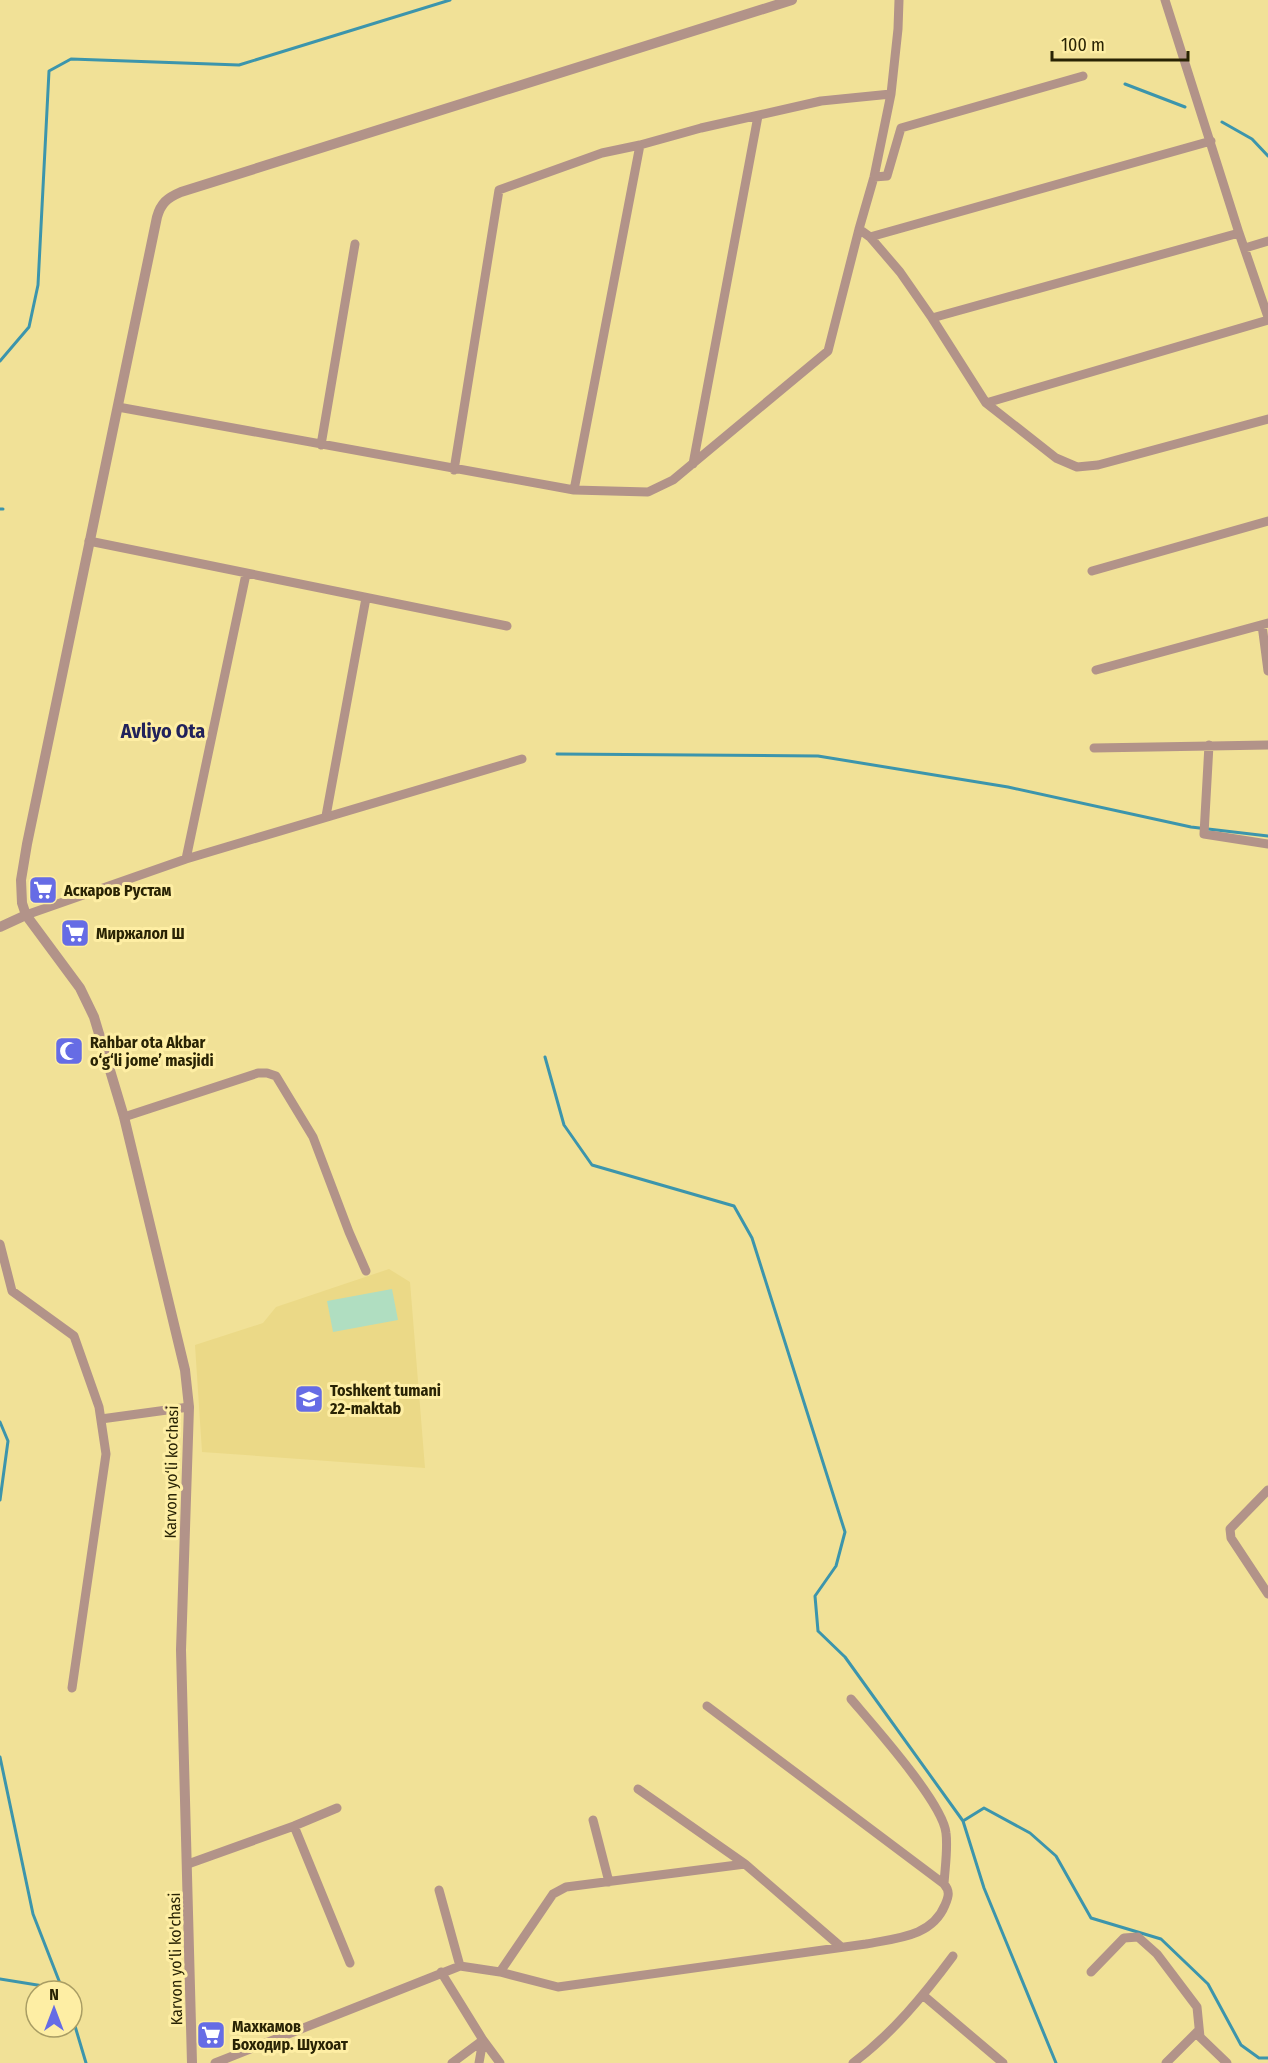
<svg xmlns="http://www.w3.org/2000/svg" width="1268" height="2063" font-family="'Fira Sans Condensed',sans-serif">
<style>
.built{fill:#ebd987}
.green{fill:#b0dec1}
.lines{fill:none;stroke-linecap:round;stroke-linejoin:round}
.stream{stroke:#3c95ac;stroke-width:3}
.minor{stroke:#b29389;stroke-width:9}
.tertiary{stroke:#b29389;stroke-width:10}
.labels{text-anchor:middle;stroke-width:6;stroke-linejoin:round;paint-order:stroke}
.poi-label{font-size:16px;font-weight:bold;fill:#292304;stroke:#feeea4;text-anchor:start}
.street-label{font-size:16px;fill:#292304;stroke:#feeea4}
.quarter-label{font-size:20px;font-weight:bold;fill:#21225b;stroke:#feeea4}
</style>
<rect width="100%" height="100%" fill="#f1e197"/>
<path class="built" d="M389,1269L410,1282L425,1468L202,1452L195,1345L263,1323L276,1307Z"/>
<path class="green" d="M392,1289L398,1320L333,1332L327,1301Z"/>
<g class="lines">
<path class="stream" d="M1125,84L1185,107
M1222,122L1252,139L1268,156
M0,361L29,327L38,285L49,71L71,59L239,65L450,0
M0,509H3
M557,754L818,756L1008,787L1191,827L1268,836
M545,1057L564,1125L592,1165L734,1206L752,1238L845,1532L836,1566L815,1596L818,1631L845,1657L963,1821L984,1888L1056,2063
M0,1422L8,1441L0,1500
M0,1757L33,1914L63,1991
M963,1821L984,1808L1030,1833L1056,1856L1091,1918L1161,1939L1208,1984L1241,2045L1259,2058H1268
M0,1979L62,1989
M72,2016L86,2063"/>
<path class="minor" d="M1165,0L1239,233L1268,317
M874,177L887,176L901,128L1083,76
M859,229L870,237L900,272L932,318L986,403L1056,458L1077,467L1098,465L1268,419
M870,237L1211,141
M1245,248L1268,241
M932,318L1239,233
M986,403L1268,320
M118,407L574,490L648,492L673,480L828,351L859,229L874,177L891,94L898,29L899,0
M321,445L355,244
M693,464L758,116
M454,470L499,190L602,153L640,145L701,128L821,101L891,94
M574,490L640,145
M89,541L507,626
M1092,571L1268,521
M1262,625L1268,671
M1096,670L1268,623
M1209,745L1204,834L1268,844
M1094,748L1268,745
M326,816L366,598
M186,859L246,574
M26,915L186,859L522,759
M124,1117L258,1073H267L276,1076L313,1137L349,1232L366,1271
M0,1244L12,1291L74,1336L99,1407L106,1454L72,1688
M101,1419L189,1407
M1268,1490L1230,1529L1231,1538L1268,1594
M707,1706L944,1884
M638,1789L745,1864L840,1946
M593,1820L609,1882
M294,1826L350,1963
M188,1864L294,1826L337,1808
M439,1890L460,1966
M441,1972L483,2040L500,2063
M500,1972L553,1894L566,1887L745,1864
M1091,1972L1124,1938L1138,1937L1157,1954L1197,2007L1200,2037L1227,2063
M924,1996L1003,2063
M215,2063L460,1966L500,1972L558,1987L866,1944C896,1938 932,1937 945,1905C949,1896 950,1891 944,1884C945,1867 948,1849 946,1833C943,1803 873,1725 851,1699
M452,2063L483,2040
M479,2063L483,2040
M853,2063C892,2034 924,1995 953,1956
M1166,2063L1199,2030"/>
<path class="tertiary" d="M0,927L26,915
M192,2063L181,1650L189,1407L185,1370L124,1117L94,1017L80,988L26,915L22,903L21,880L27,844L157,217C161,203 167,198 181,192L792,0"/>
</g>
<defs>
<g id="supermarket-square" transform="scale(1.5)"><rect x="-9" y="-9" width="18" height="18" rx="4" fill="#666ce5" stroke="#feeea4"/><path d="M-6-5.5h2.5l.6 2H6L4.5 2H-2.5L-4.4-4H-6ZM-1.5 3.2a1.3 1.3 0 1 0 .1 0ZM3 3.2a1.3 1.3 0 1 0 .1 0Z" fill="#fff"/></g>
<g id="mosque-square" transform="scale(1.5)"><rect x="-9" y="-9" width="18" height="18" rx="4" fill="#666ce5" stroke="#feeea4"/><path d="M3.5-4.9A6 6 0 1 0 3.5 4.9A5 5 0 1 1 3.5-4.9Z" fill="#fff"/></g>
<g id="school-square" transform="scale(1.5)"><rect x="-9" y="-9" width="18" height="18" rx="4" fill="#666ce5" stroke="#feeea4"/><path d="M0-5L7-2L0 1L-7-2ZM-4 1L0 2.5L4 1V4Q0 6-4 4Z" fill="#fff"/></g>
</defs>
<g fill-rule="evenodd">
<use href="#supermarket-square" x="43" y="890"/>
<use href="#supermarket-square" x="75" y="933"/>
<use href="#mosque-square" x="69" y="1051"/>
<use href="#school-square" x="309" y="1399"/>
<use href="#supermarket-square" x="211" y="2035"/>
</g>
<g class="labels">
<g class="poi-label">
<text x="64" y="896">Аскаров Рустам</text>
<text x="96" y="939">Миржалол Ш</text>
<text x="90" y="1048">Rahbar ota Akbar<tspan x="90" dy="18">o‘g‘li jome’ masjidi</tspan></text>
<text x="330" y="1396">Toshkent tumani<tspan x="330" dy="18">22-maktab</tspan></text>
<text x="232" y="2032">Махкамов<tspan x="232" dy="18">Боходир. Шухоат</tspan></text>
</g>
<g class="street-label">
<text transform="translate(171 1472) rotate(-89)" y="6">Karvon yo‘li ko'chasi</text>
<text transform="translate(175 1959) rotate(-91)" y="6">Karvon yo‘li ko'chasi</text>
</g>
<g class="quarter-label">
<text x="163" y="738">Avliyo Ota</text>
</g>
</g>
<g transform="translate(54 2009)"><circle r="28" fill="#feeea4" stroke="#a99d64" stroke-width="1.5"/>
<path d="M0-4.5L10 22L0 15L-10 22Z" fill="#666ce5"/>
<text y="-9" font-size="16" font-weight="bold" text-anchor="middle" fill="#292304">N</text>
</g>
<path d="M1052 51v9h136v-9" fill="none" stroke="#292304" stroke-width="3"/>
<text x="1061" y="51" font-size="18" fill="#292304" stroke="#feeea4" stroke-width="4.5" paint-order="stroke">100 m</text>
</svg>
